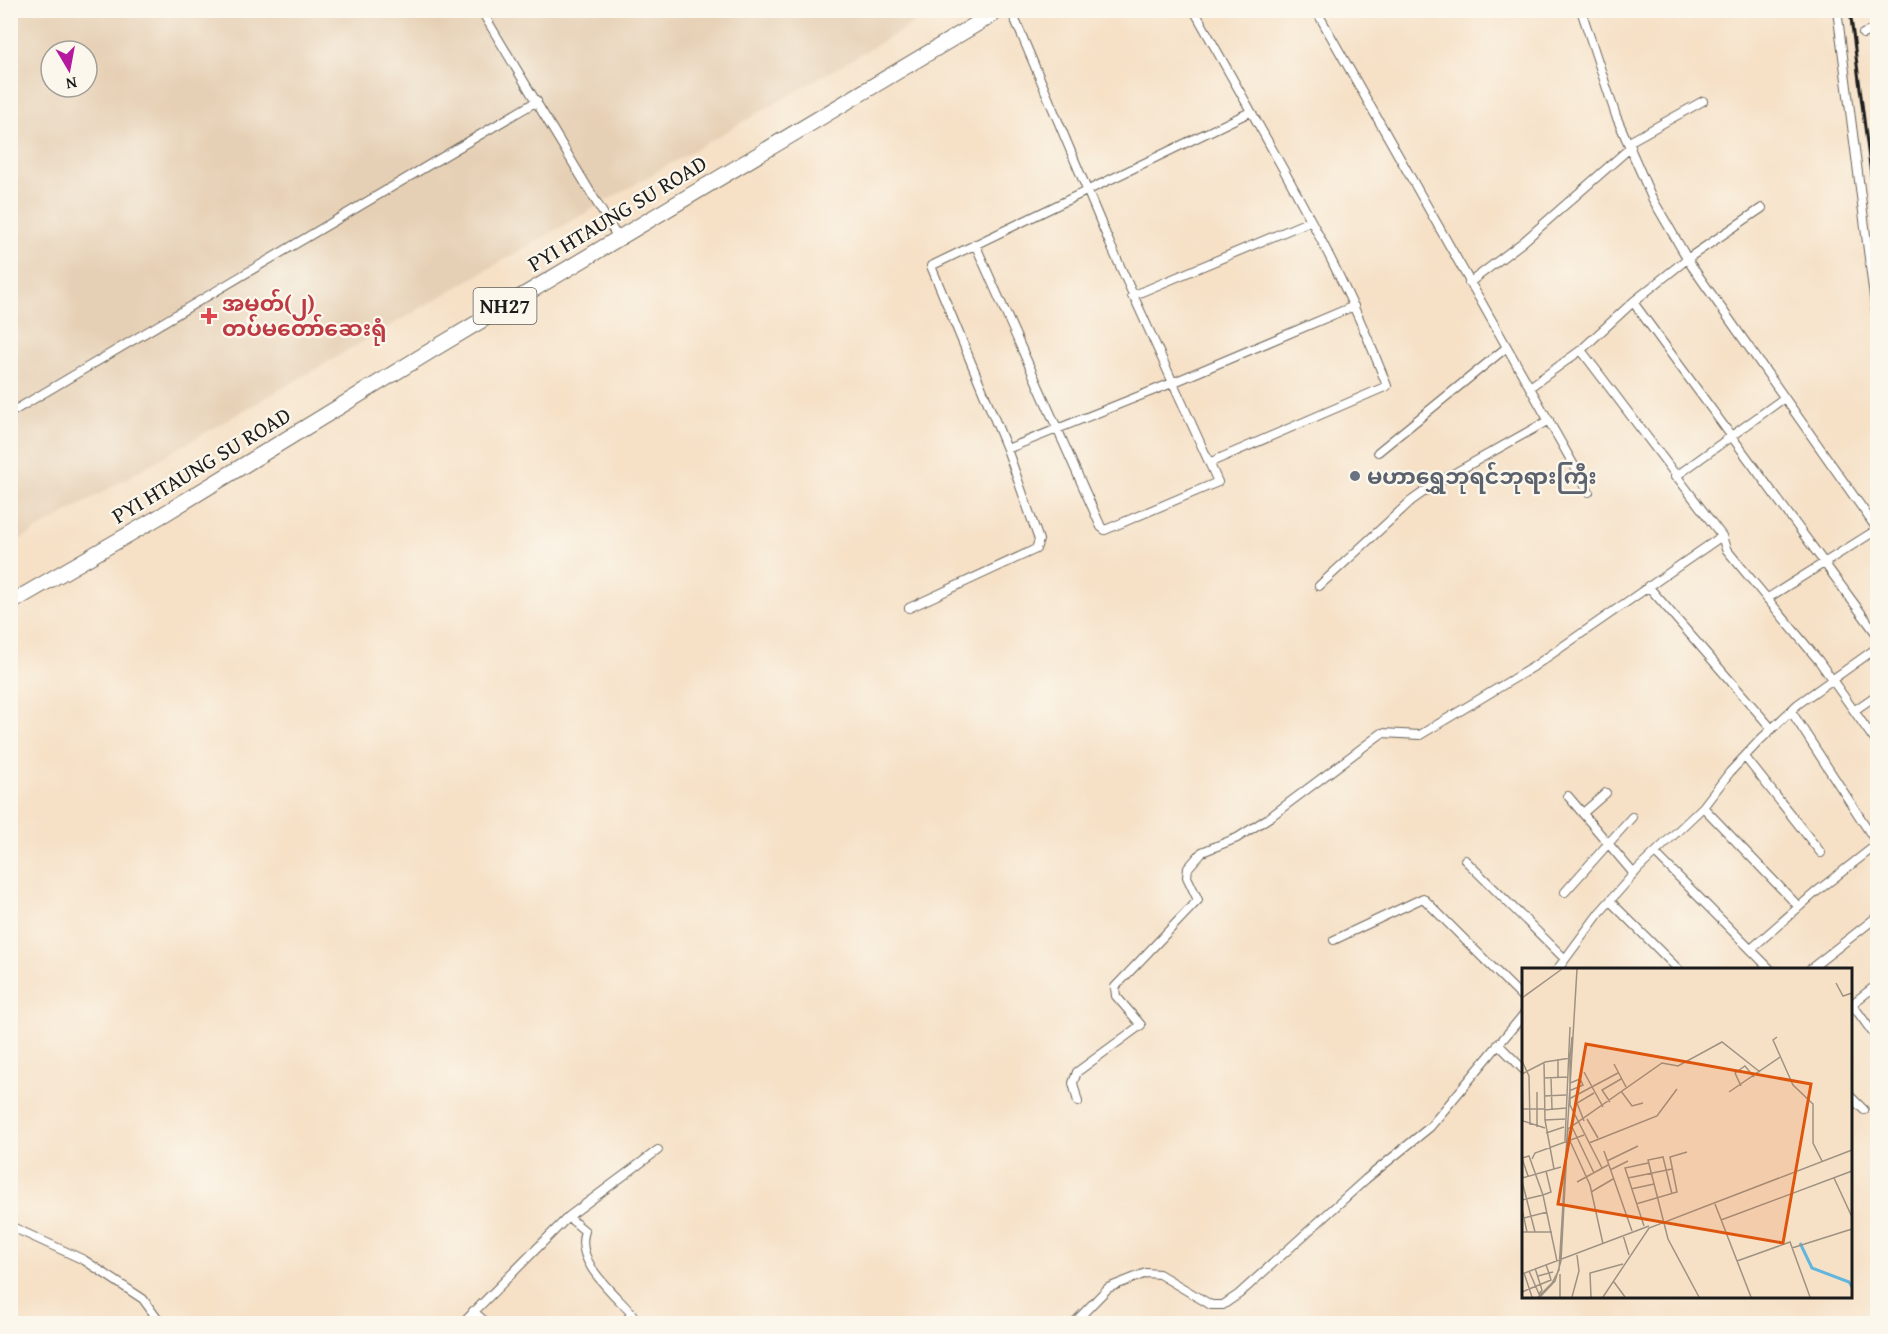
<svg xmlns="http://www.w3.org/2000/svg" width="1888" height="1334" font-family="'Gentium Book Plus','Noto Sans Myanmar',serif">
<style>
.built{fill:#e6d0b5;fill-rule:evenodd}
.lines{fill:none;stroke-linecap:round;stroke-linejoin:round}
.street-casing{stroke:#686158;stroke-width:10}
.highway-casing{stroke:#686158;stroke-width:17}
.street{stroke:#fff;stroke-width:8}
.highway{stroke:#fff;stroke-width:15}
.rail{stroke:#1c1c1c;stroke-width:3}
.health-dot{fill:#e0444e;stroke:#fbf7ec;stroke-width:2}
.worship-dot{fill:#6b7280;stroke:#fbf7ec;stroke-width:2}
.labels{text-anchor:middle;stroke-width:4.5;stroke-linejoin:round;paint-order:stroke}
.shield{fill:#fbf7ec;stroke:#5f5e5a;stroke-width:1.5}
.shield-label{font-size:21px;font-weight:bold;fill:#1c1c1c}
.street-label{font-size:22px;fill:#1c1c1c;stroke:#fbf7ec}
.health-label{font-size:22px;font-weight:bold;fill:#be3a42;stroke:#fbf7ec;text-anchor:start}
.worship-label{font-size:22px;font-weight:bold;fill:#5b616d;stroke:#fbf7ec;text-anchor:start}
.inset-river{fill:none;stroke:#62b6de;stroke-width:3}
.inset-road{fill:none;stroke:#9f9283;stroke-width:1.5}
.view{fill:#de560d;fill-opacity:0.15;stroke:#de560d;stroke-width:3}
.inset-edge{fill:none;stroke:#1c1c1c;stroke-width:3}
</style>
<rect width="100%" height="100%" fill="#fbf7ec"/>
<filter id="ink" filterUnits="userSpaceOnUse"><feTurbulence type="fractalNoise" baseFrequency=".0167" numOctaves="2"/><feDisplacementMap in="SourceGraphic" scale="12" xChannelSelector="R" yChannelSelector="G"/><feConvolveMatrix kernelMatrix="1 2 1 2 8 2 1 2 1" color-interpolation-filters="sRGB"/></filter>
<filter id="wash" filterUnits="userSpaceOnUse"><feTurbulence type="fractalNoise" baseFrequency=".008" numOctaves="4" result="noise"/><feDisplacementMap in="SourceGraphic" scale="24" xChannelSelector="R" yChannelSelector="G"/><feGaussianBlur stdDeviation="1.35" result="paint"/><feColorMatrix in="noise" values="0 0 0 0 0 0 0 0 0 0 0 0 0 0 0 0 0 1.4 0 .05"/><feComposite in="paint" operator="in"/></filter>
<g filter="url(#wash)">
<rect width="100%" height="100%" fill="#f6e1c7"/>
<path class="built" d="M11,11H935L11,545ZM51,51H87V87H51Z"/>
</g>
<g filter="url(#ink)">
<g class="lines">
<g class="street-casing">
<path id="street" d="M481,10L618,238
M1194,10C1262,133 1337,254 1387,386L1209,463
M1316,10L1589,492
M1581,10L1616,116L1652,198L1691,265L1877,529
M1837,10L1878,328
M1863,34L1878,28
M1629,142L1703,101
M975,244L1101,527L1105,530L1218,482L1110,244L1011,10
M1469,283L1523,242L1631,147
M1132,296L1310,221
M1633,302L1878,636
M1581,350L1722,536L1726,549L1819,661L1878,745
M1530,387L1581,350L1633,302L1687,259L1762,208
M10,413L537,101
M1007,449L1172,383L1354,306
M1378,452L1507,347
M1675,477L1784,398
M1319,586L1411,501L1435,484L1549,420
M1648,586L1772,729
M1768,598L1878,529
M909,608L1036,549L1039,540L1007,449L931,266L1250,112
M1855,710L1878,694
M1745,757L1821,853
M1568,796L1634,874
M1703,807L1799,907
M1583,813L1606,793
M1655,853L1771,970
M1465,860L1565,959
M1565,892L1632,817
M1610,901L1679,970
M1334,940L1423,898L1524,999
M1751,949L1816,892L1875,846L1876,842L1791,711
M1557,970L1600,912L1639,868L1703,807L1730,772L1760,740L1798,704L1878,647
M1809,970L1878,916
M1878,984L1852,1004L1878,1040
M1498,1044L1524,1070
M1850,1096L1864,1110
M1078,1102L1073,1083L1077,1072L1141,1025L1116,996L1115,987L1198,900L1187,877L1188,868L1202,852L1237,838L1270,817L1382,733L1420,735L1533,667L1722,536
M568,1217L585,1231C574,1262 613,1292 632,1314L622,1324
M10,1226L84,1260L143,1299L161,1324
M473,1311L488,1324
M462,1324L568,1217L658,1150
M1073,1324L1108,1288L1146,1273L1159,1274L1211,1305H1223L1239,1294L1366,1179L1430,1127L1524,1014"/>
</g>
<g class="highway-casing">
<path id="highway" d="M10,603L164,514L432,350L1000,10"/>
</g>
<use href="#street" class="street"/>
<use href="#highway" class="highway"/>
<path class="rail" d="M1850,10L1878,229"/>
</g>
</g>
<path class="health-dot" d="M206 307h6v6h6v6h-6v6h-6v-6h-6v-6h6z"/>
<circle class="worship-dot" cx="1355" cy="476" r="6"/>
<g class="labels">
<rect class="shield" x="473.5" y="288" width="63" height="36" rx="4.5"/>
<g class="shield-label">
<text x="505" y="313">NH27</text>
</g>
<g class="street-label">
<text transform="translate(617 213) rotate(-31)" y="8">PYI HTAUNG SU ROAD</text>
<text transform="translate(201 465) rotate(-31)" y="8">PYI HTAUNG SU ROAD</text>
</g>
<g class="health-label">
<text x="222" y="311">အမှတ်(၂)<tspan x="222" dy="25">တပ်မတော်ဆေးရုံ</tspan></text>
</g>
<g class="worship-label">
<text x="1367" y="484">မဟာရွှေဘုရင်ဘုရားကြီး</text>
</g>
</g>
<g transform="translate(1522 968)">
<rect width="330" height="330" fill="#f6e1c7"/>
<path class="inset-river" d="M278,275L290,300L327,314L330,319"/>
<path class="inset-road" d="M314,15L321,28L330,25M0,30L40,1M255,69L251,72L271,117L291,136V175L300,193M48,90V137L80,200M0,93L7,108L8,157M22,94L23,152M92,96L104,119M62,104L81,139M0,106L23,94L48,90L50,69M0,106L1,153L23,160M36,109V91M22,110L46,109M29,110L30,141M219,118L213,105L223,98L232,109M47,123L61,117L58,111L48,115M99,123L110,138L121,135M15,124V159M207,124L258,89M22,128L44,127M47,131L96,105M88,134L80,122L99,111M1,141H22M22,142L44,140M65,151L76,170M62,153L55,135L72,125M50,159L72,205M24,165L42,159M43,173L48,59M48,173L68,217L81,276M67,175L135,148L155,121M82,183L110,263M10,191L13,185L62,167M85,193L116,178M32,201L23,152L43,151M88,202L106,193M6,208L0,190L7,188L21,227L29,224L24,203M0,210L39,199M106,210L150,201M312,210L330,249M0,213L13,264M55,214L86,197M109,221L132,216M69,224L91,211M150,226L141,189L126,192L146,271L177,329M0,232L21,227L35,293M114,236L155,224L148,189L165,184M193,236L229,329M0,241L5,264M2,250L25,244M199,252L330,203M122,258L103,200L126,195M0,264H30M101,267L107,287M270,280L330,261M39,293L46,161L140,95L156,98L200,74L238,104M215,293L268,274L288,329M7,303L17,326L20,322L13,300M2,305L10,329M0,306L127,258M38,306V329M16,308L27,305L24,297M92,314L103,329M0,324L29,312L27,305L31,304M16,329L30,315L37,302L55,1M18,329L33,313L39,293M50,329L57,303L55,287M69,329L68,305L101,296M81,329L127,260L330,182"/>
<path class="view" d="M64,76L289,116L261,275L36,236Z"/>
<rect width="330" height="330" class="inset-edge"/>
</g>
<rect width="1888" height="1334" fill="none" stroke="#fbf7ec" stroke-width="36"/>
<g transform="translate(69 69) rotate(170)"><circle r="28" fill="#fbf7ec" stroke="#a29f99" stroke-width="1.5"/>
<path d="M0-4.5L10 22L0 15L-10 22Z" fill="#b5179e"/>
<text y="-9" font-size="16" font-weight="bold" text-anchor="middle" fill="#1c1c1c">N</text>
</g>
</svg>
